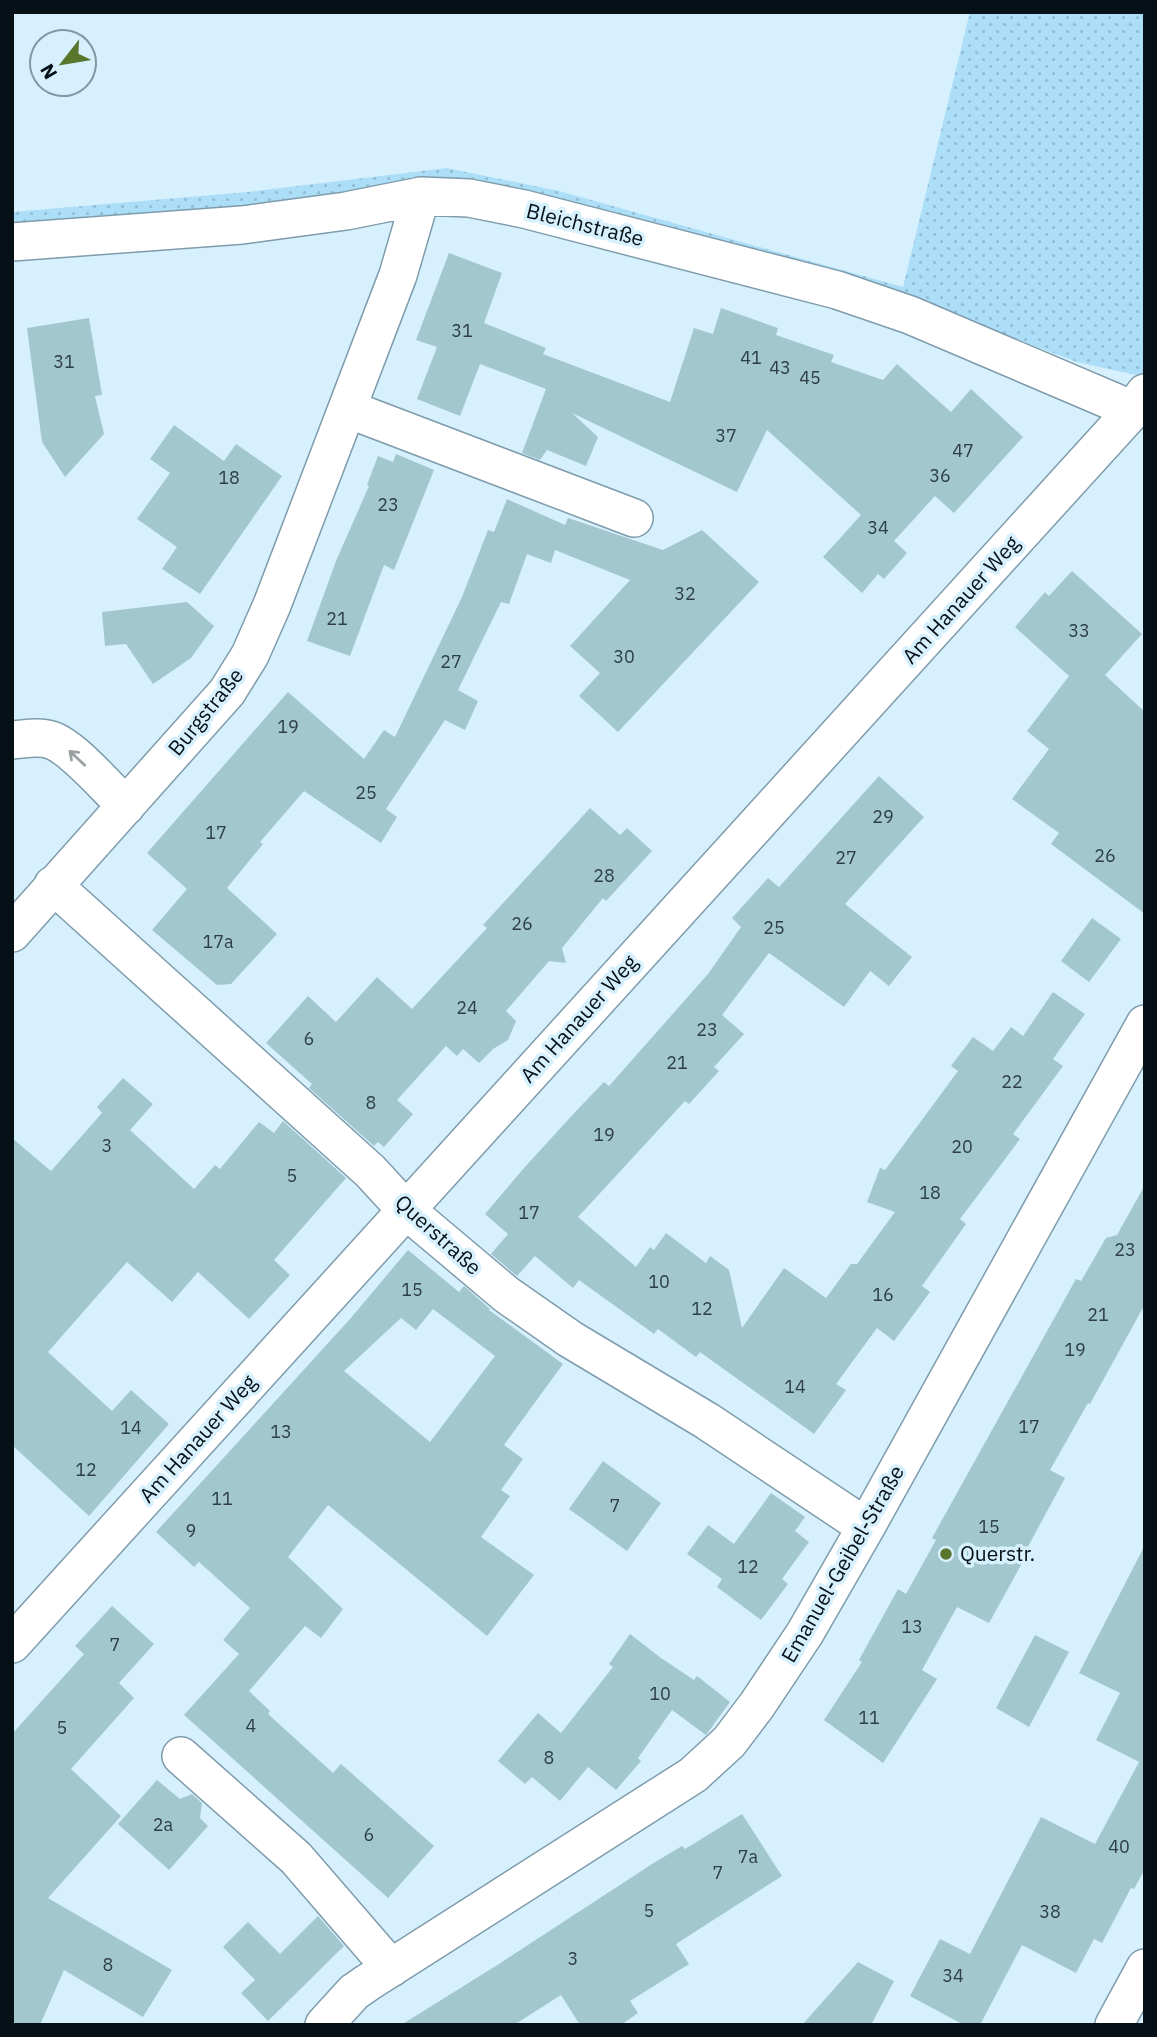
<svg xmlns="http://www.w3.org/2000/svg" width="1157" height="2037" font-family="'IBM Plex Sans',sans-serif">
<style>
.grass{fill:url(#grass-dots)}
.building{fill:#a2c7ce;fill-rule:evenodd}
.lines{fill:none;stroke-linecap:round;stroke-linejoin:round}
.street-casing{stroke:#7f9cac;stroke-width:40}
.street{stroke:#fff;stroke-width:37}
.oneway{stroke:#9ba0a2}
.poi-dot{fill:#58762c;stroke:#d7f0fe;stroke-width:2.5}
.labels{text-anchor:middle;stroke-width:7;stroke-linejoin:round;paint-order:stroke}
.number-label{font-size:18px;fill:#2d3e45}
.street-label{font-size:21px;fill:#061117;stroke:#d7f0fe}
.poi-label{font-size:21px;fill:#061117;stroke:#d7f0fe;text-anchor:start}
</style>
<defs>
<pattern id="grass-dots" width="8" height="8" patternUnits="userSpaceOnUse" patternTransform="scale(1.75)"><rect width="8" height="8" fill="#acdef8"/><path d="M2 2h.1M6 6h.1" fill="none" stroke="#92bdd4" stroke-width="1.8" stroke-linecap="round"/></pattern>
</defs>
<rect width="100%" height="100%" fill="#d7f0fe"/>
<path class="grass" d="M970,12H1145V377L1077,362L902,296L517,191L253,208L12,226V212L248,192L447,168L559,191L903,287Z"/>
<path class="building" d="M449,253L502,273L484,323L546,348L543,354L670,402L694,328L713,334L721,308L778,328L776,335L834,355L831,362L883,380L897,364L951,412L971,389L1023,437L954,513L935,496L894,541L907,553L884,579L878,574L862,593L823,557L861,515L767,430L737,492L572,413L598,437L586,466L547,450L540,460L522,453L546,389L480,364L460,416L417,399L437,347L416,340Z
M89,318L102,395L95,396L104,434L65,477L42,442L27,328Z
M174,425L224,461L236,444L282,476L200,594L162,569L177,547L137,519L170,473L150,459Z
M396,454L434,470L394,570L384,565L350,656L307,641L336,561L369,486L367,485L378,456L393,462Z
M507,499L565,525L568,518L663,550L702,530L759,582L618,732L579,696L600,673L570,646L630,580L555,550L551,563L527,554L509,604L501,602L458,690L478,701L465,730L445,720L386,809L397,817L381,843L304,791L260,842L263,844L227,888L277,934L231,984L217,985L152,930L187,889L147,853L288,692L364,759L384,730L395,737L462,597L488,530L494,532Z
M1072,571L1142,634L1105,675L1145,712V914L1051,844L1059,833L1012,799L1049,749L1027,731L1069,676L1015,627L1045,592L1049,596Z
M187,602L214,626L191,658L153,684L126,644L105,646L102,612Z
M879,776L924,817L845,904L912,957L889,986L870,971L844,1007L769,953L722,1015L744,1034L714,1067L719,1071L689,1104L685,1101L578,1217L636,1267L650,1247L654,1250L666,1233L706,1263L710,1256L729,1270L742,1328L784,1268L826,1298L851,1264H857L895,1212L867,1202L880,1168L885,1170L958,1071L951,1066L973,1037L993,1051L1011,1027L1023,1036L1053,992L1085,1014L1053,1059L1063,1066L1013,1134L1020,1139L960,1219L966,1224L922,1286L930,1292L894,1341L877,1328L836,1384L846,1390L814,1434L700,1352L696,1357L658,1329L654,1334L579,1280L573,1288L535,1256L517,1276L491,1254L508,1234L485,1214L524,1168L577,1110L604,1082L609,1086L708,974L741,927L732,918L768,878L779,887Z
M590,808L620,835L627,828L652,851L606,901L603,898L562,948L566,963L549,961L506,1011L516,1021L508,1040L493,1049L479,1063L463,1049L457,1056L446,1046L397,1100L413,1114L384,1147L378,1142L374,1146L309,1088L312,1084L266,1043L308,996L336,1022L377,977L412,1009L487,928L483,925Z
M1092,918L1121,939L1089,982L1061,961Z
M123,1078L153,1104L130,1130L194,1189L215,1165L220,1169L259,1122L274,1133L283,1121L346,1178L274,1260L290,1275L249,1319L198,1272L172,1302L127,1262L48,1352L112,1411L131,1390L169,1424L89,1516L12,1445V1138L51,1171L102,1113L97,1107Z
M1145,1185V1304L1090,1404L1088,1403L1050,1470L1065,1478L1024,1554L1026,1556L989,1623L957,1607L922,1670L937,1679L883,1763L824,1720L862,1662L859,1660L898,1589L906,1594L936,1540L932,1538L1076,1279L1081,1281L1106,1238L1117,1235Z
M408,1250L459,1292L464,1286L490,1309L489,1310L563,1364L504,1445L523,1459L501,1490L510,1496L481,1537L534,1575L487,1636L328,1505L288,1557L343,1609L321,1638L305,1626L249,1691L270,1711L268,1714L333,1773L341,1764L434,1846L388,1898L184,1715L239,1654L223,1640L250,1608L199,1562L194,1567L156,1532L350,1319ZM433,1309L495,1356L430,1442L344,1371L401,1318L416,1330Z
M603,1461L661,1503L627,1551L569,1509Z
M771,1493L805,1517L795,1531L809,1542L782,1579L788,1584L761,1620L717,1587L722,1579L687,1554L708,1525L734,1544Z
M1145,1545V1869L1134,1889L1131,1888L1102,1943L1094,1939L1076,1973L1022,1945L980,2025H964L910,1996L940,1939L970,1954L1041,1817L1095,1844L1139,1762L1096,1740L1120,1693L1079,1673Z
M112,1606L154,1644L119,1683L134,1698L71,1769L121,1816L48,1898L172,1970L143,2017L64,1970L40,2025H12V1734L84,1654L75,1646Z
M630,1634L661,1658L694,1680L697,1676L730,1702L706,1735L672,1710L638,1758L641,1761L616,1790L588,1767L560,1801L532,1777L525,1784L498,1761L538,1713L561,1733L613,1667L609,1664Z
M1035,1635L1069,1652L1029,1727L996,1708Z
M157,1780L180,1799L192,1794L202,1803L200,1818L208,1826L169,1870L118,1824Z
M742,1814L782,1876L676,1944L689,1964L630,2001L638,2013L621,2025H580L561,1995L514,2025H401L499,1964L652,1864L682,1846L685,1849Z
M318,1916L344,1946L268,2021L241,1993L255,1980L223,1947L248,1922L280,1954Z
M858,1962L894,1981L871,2025H802Z"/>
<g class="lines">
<g class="street-casing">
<path id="street" d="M12,242L242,225L346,211L421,196L469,198L524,209L837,290L910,315L1133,410
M348,409L634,518
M12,740C25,739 39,736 51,740C73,747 108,789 126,806
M53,885L370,1171L406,1210L507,1295L570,1339L707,1421L866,1527
M12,933L227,692L250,655L272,605L398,275L421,196
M12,1644L1133,410L1145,393
M181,1756L296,1858L391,1968
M324,2025L354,1992L367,1983L693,1775L729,1742L757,1705L805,1633L866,1527L1145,1024
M1114,2025L1145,1968"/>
</g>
<use href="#street" class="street"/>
</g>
<defs><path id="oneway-shaft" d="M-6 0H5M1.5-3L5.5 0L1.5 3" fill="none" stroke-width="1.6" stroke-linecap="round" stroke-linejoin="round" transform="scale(1.75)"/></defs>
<use class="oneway" href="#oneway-shaft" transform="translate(77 758) rotate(-137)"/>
<circle class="poi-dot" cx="946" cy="1554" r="7"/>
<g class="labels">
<g class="number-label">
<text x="462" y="337">31</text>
<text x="751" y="364">41</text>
<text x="64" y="368">31</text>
<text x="780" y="374">43</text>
<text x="810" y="384">45</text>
<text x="726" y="442">37</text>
<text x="963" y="457">47</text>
<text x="940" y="482">36</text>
<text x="229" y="484">18</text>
<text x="388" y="511">23</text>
<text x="878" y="534">34</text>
<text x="685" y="600">32</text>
<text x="337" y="625">21</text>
<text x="1079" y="637">33</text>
<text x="624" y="663">30</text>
<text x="451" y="668">27</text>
<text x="288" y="733">19</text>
<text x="366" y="799">25</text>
<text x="883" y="823">29</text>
<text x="216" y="839">17</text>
<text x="1105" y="862">26</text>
<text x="846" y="864">27</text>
<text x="604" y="882">28</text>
<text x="522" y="930">26</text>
<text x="774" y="934">25</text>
<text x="218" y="948">17a</text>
<text x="467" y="1014">24</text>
<text x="707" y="1036">23</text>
<text x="309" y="1045">6</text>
<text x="677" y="1069">21</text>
<text x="1012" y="1088">22</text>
<text x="371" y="1109">8</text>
<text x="604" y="1141">19</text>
<text x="107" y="1152">3</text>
<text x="962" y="1153">20</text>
<text x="292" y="1182">5</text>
<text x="930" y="1199">18</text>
<text x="529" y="1219">17</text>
<text x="1125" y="1256">23</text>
<text x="659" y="1288">10</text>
<text x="412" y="1296">15</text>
<text x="883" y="1301">16</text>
<text x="702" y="1315">12</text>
<text x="1098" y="1321">21</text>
<text x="1075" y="1356">19</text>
<text x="795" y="1393">14</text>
<text x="1029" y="1433">17</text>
<text x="131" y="1434">14</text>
<text x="281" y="1438">13</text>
<text x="86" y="1476">12</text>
<text x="222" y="1505">11</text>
<text x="615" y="1512">7</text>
<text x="989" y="1533">15</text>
<text x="191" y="1537">9</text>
<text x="748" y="1573">12</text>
<text x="912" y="1633">13</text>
<text x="115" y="1651">7</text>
<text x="660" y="1700">10</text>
<text x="869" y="1724">11</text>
<text x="251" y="1732">4</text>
<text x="62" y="1734">5</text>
<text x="549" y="1764">8</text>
<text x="163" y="1831">2a</text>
<text x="369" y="1841">6</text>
<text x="1119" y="1853">40</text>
<text x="748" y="1863">7a</text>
<text x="718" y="1879">7</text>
<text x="649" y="1917">5</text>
<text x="1050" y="1918">38</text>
<text x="573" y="1965">3</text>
<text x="108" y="1971">8</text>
<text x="953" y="1982">34</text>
</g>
<g class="street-label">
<text transform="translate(585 225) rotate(14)" y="7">Bleichstraße</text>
<text transform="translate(961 600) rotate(-48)" y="7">Am Hanauer Weg</text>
<text transform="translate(206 712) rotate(-51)" y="7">Burgstraße</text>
<text transform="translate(579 1019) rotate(-48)" y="7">Am Hanauer Weg</text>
<text transform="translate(438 1235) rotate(42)" y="7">Querstraße</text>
<text transform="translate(198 1439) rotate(-48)" y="7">Am Hanauer Weg</text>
<text transform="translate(843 1564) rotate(-60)" y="7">Emanuel-Geibel-Straße</text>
</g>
<g class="poi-label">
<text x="960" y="1561">Querstr.</text>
</g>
</g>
<rect width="1157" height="2037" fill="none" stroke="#061117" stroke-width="28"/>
<g transform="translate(63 63) rotate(239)"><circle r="33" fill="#d7f0fe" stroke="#8397a2" stroke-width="2"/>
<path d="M0-5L12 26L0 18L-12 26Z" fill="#58762c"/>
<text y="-10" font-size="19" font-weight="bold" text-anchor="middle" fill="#061117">N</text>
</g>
</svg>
